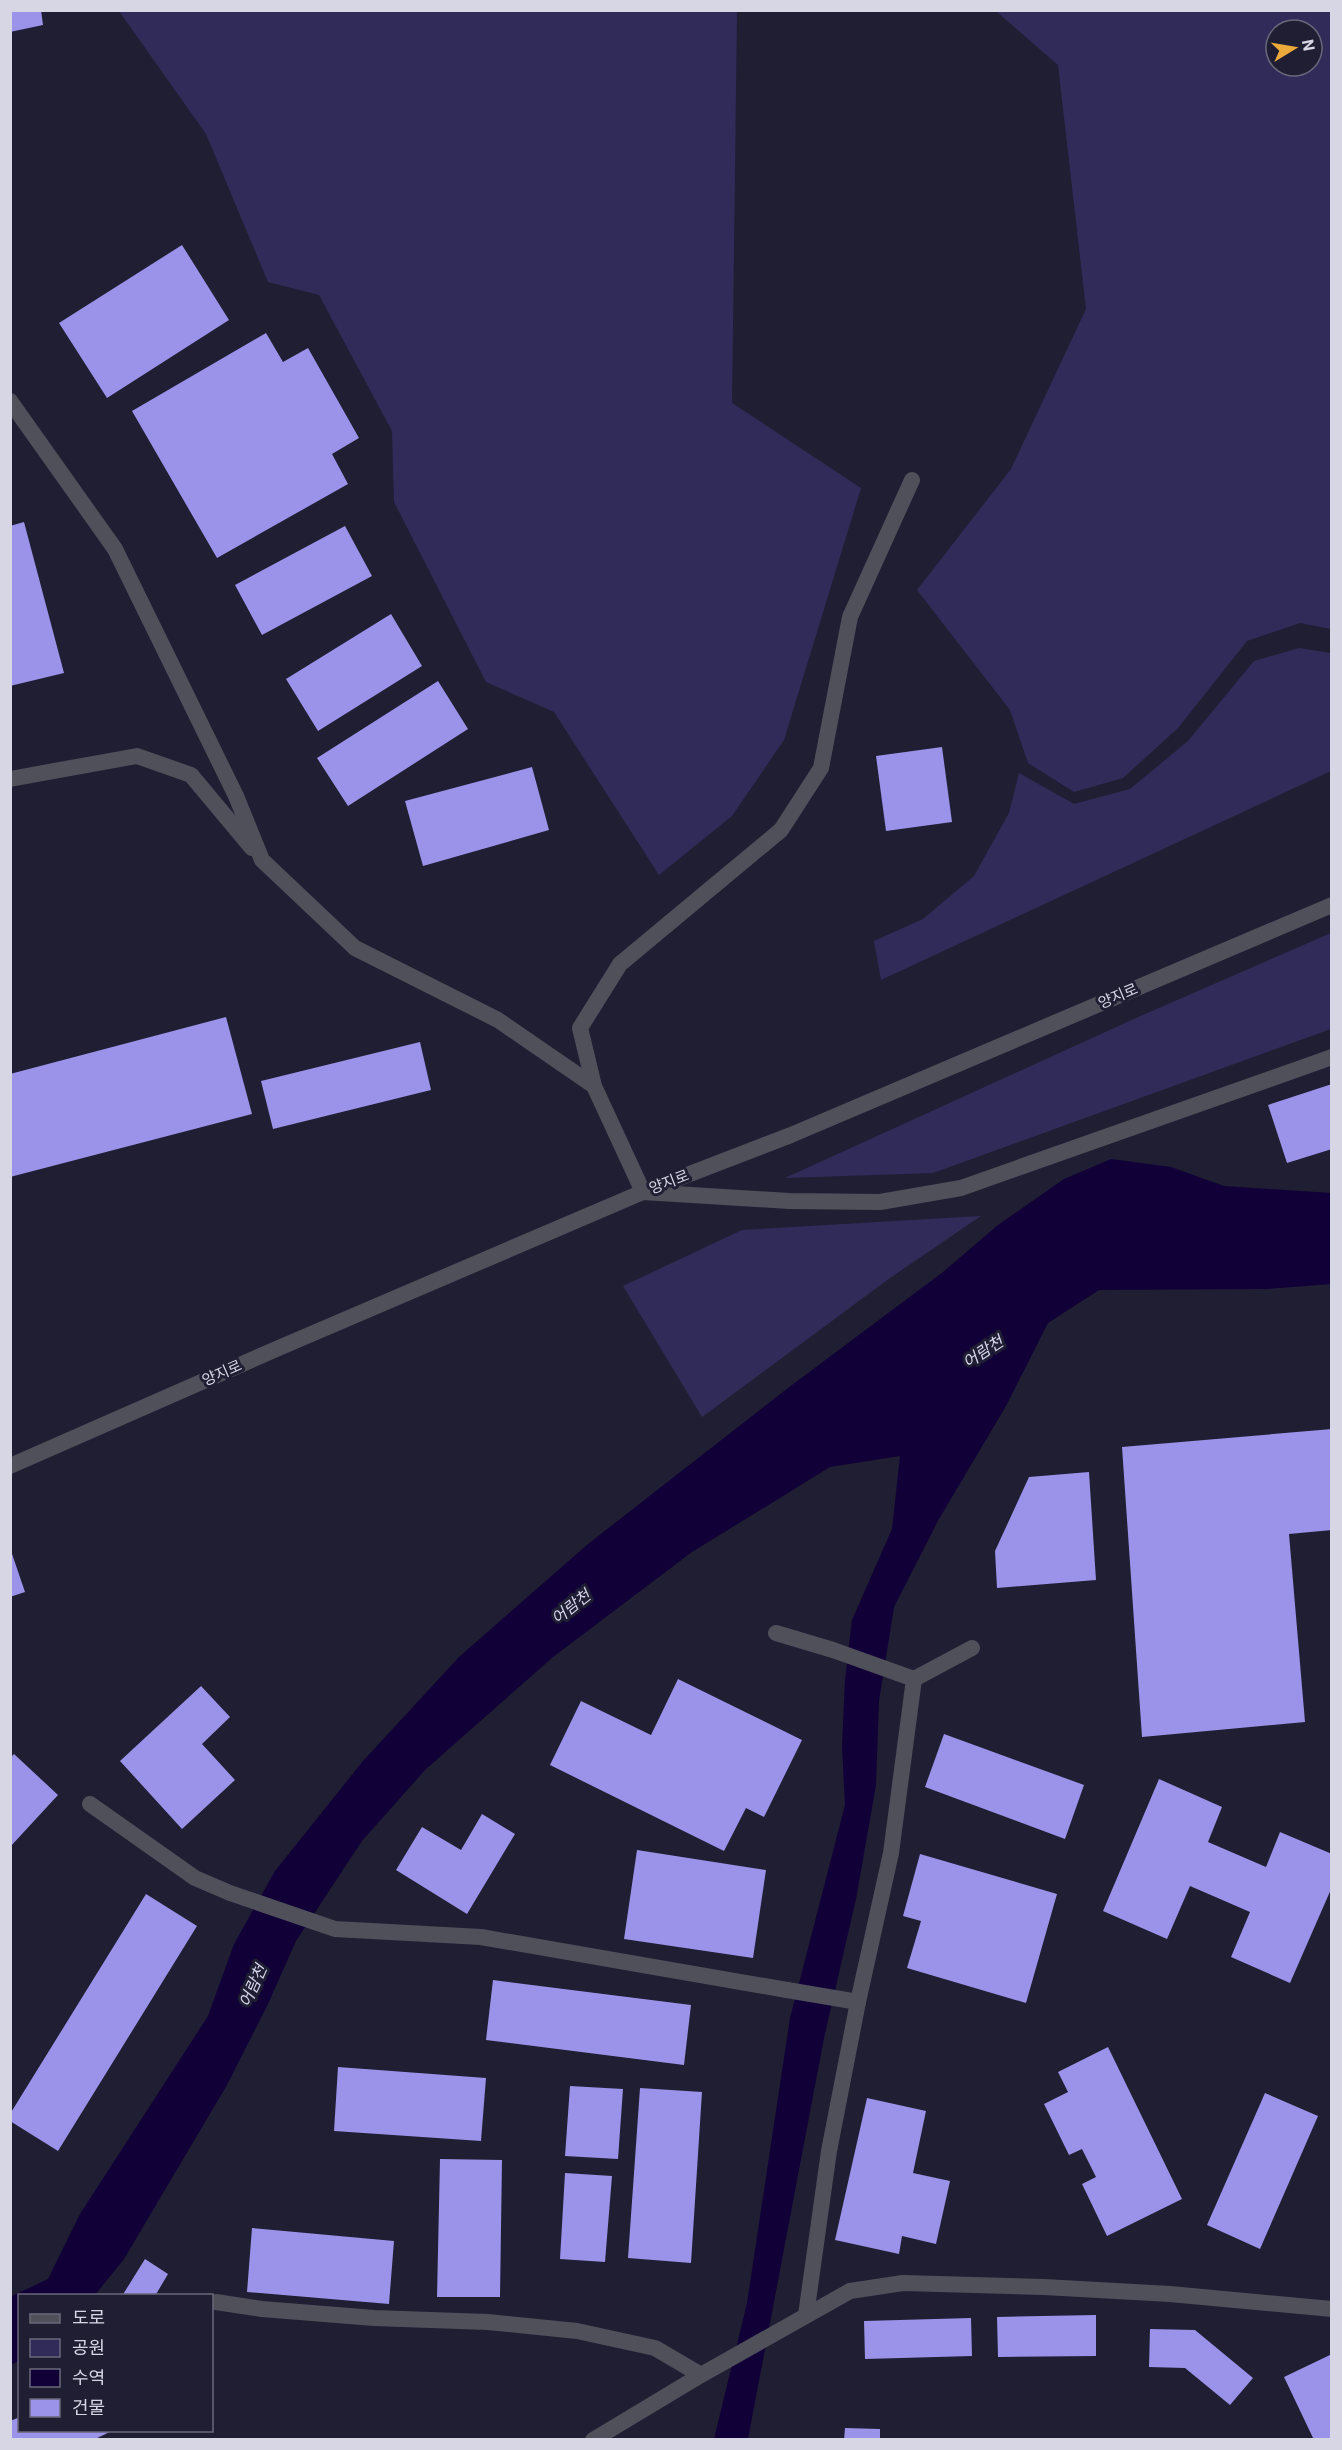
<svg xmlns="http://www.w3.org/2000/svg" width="1342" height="2450" font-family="Roboto,'Noto Sans KR',sans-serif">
<rect width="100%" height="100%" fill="#201e33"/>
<!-- green -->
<path fill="#312b5a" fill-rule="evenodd" d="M 119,11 L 737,11 L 732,403 L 861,488 L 784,740 L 732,816 L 659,875 L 554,712 L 486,682 L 394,502 L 392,431 L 319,295 L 268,282 L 206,134 Z
M 996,11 L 1331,11 L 1331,629 L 1300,623 L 1247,641 L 1178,728 L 1123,778 L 1074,792 L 1028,763 L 1010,710 L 917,590 L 1011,469 L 1086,309 L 1058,65 ZM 1276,30 L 1312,30 L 1312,66 L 1276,66 Z
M 1299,648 L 1331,653 L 1331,771 L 881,980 L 874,941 L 923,919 L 974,876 L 1009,813 L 1019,773 L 1074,804 L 1130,789 L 1188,741 L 1254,661 Z
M 1331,933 L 1331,1029 L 933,1173 L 785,1178 L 1136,1018 Z
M 981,1216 L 890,1278 L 702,1417 L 623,1286 L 742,1230 Z"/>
<!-- water -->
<path fill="#110037" d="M 1111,1159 L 1171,1167 L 1224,1186 L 1331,1193 L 1331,1284 L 1268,1289 L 1099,1290 L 1048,1323 L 1006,1406 L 939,1519 L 894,1607 L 879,1701 L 876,1785 L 856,1899 L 824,2038 L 748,2439 L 714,2439 L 747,2303 L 790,2018 L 845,1805 L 842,1746 L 845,1680 L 852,1620 L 892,1529 L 900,1456 L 830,1467 L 692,1552 L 553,1657 L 425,1770 L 362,1841 L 296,1941 L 268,2004 L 227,2085 L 124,2259 L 95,2295 L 20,2296 L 19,2361 L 11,2365 L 10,2297 L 48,2279 L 80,2214 L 208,2016 L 234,1944 L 275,1871 L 363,1761 L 459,1657 L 588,1544 L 788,1388 L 943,1272 L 998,1225 L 1064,1179 Z"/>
<!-- building -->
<path fill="#9a93e9" d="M 10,10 L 41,10 L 43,25 L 10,32 Z
M 182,245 L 229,320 L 107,398 L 59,323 Z
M 266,333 L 283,362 L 308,348 L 359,438 L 332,454 L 348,484 L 217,558 L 132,411 Z
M 24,522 L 64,673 L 10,686 L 10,526 Z
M 345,526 L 372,576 L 262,635 L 235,585 Z
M 391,614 L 422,666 L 318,731 L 286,679 Z
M 438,681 L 468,729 L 348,806 L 317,758 Z
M 942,747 L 952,822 L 886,831 L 876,756 Z
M 532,767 L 549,830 L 423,866 L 405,801 Z
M 226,1017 L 252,1114 L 10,1177 L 10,1074 Z
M 420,1042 L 431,1090 L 273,1129 L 261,1081 Z
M 1332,1084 L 1332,1149 L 1287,1163 L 1268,1105 Z
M 1332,1429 L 1332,1530 L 1289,1534 L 1305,1722 L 1142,1737 L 1122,1447 Z
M 1089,1472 L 1096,1580 L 997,1588 L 995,1551 L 1029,1477 Z
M 10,1548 L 25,1592 L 10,1597 Z
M 678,1679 L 802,1740 L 764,1817 L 746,1808 L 724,1851 L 550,1765 L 581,1701 L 651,1735 Z
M 201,1686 L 230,1717 L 202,1744 L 235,1780 L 182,1829 L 120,1761 Z
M 944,1734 L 1084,1785 L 1065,1839 L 925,1787 Z
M 14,1754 L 58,1795 L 10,1847 L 10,1758 Z
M 1159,1779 L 1222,1807 L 1208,1842 L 1266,1867 L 1280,1832 L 1332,1854 L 1332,1887 L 1290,1983 L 1231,1957 L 1250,1912 L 1190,1886 L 1167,1939 L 1103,1911 Z
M 482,1814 L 515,1834 L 467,1914 L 396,1870 L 422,1827 L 461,1850 Z
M 637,1850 L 766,1870 L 753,1958 L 624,1939 Z
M 920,1854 L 1057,1894 L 1026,2003 L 907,1968 L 921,1921 L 903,1916 Z
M 146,1894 L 197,1926 L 58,2151 L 10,2121 L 10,2114 Z
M 493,1980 L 691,2005 L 684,2065 L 486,2040 Z
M 1108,2047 L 1182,2199 L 1107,2236 L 1082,2184 L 1096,2177 L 1082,2149 L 1069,2155 L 1044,2104 L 1068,2092 L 1058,2072 Z
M 338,2067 L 486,2078 L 481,2141 L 334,2131 Z
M 570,2086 L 623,2089 L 618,2159 L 565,2156 Z
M 640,2088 L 702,2092 L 691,2263 L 628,2258 Z
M 1265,2093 L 1318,2116 L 1260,2249 L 1207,2225 Z
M 867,2098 L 926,2111 L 913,2173 L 950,2181 L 936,2244 L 902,2236 L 899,2254 L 835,2240 Z
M 440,2159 L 502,2160 L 500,2297 L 437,2297 Z
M 565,2173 L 612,2176 L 605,2262 L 560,2259 Z
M 252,2228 L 394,2241 L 389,2304 L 247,2292 Z
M 145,2259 L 168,2274 L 155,2296 L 122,2296 Z
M 1096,2315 L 1096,2356 L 998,2357 L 997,2317 Z
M 971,2318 L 972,2356 L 865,2359 L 864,2321 Z
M 1150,2329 L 1195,2330 L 1253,2378 L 1230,2405 L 1185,2368 L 1149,2367 Z
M 1332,2354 L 1332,2440 L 1314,2440 L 1284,2377 Z
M 20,2417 L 20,2430 L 114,2430 L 93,2440 L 10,2440 L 10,2421 Z
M 845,2428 L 880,2429 L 880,2440 L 844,2440 Z"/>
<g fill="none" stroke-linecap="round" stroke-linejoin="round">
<!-- service -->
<path stroke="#50505b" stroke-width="16" d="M 787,1990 L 858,2002"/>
<!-- minor -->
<path stroke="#50505b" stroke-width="16" d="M 10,401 L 115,549 L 236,796 L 262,860 L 355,948 L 498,1020 L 594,1086
M 912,480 L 850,617 L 821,768 L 781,830 L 620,964 L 580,1028 L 594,1086 L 643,1192 L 789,1201 L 880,1202 L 961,1188 L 1332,1057
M 10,779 L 137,756 L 191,775 L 252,848
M 776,1633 L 833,1650 L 914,1679
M 90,1804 L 195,1878 L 230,1893 L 335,1929 L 481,1937 L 787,1990
M 216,2302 L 262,2309 L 374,2318 L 488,2322 L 577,2331 L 655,2348 L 701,2375
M 806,2315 L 829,2151 L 858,2002 L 891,1853 L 914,1679 L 972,1648
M 593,2440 L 701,2375 L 850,2291 L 903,2283 L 1044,2287 L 1170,2294 L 1332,2309"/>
<!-- tertiary -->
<path stroke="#50505b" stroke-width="16" d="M 10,1466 L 281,1347 L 643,1192 L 791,1135 L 1332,905"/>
</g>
<g text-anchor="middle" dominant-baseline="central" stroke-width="6" stroke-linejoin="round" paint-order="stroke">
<!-- street labels -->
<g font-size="15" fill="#d6d6e5" stroke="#201e33">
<text transform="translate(1118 996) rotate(-23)">양지로</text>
<text transform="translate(669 1182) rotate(-21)">양지로</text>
<text transform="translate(222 1373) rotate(-24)">양지로</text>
</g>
<!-- water labels -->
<g font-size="16" font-style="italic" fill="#d7d6ed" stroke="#201e33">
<text transform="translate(983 1352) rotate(-33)">어람천</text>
<text transform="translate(571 1607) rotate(-38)">어람천</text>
<text transform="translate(253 1986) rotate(-66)">어람천</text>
</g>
</g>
<!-- border -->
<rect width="1342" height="2450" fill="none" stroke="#d6d6e5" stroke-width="24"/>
<!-- legend -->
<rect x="18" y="2294" width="195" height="138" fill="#201e33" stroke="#69687a" stroke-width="1.5"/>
<rect x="30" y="2314" width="30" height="9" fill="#50505b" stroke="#69687a" stroke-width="1.5"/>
<text x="72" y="2324" font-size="18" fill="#d6d6e5">도로</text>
<rect x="30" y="2339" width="30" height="18" fill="#312b5a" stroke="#69687a" stroke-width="1.5"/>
<text x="72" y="2354" font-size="18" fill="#d6d6e5">공원</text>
<rect x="30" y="2369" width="30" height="18" fill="#110037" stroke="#69687a" stroke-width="1.5"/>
<text x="72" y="2384" font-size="18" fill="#d6d6e5">수역</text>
<rect x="30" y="2399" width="30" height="18" fill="#9a93e9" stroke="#69687a" stroke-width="1.5"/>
<text x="72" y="2414" font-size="18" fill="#d6d6e5">건물</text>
<!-- north arrow -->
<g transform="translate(1294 48) rotate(79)"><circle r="28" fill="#201e33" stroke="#69687a" stroke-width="1.5"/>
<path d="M0-4.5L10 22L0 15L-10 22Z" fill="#ebaa39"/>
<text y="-9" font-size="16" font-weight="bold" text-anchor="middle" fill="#d6d6e5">N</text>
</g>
</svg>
